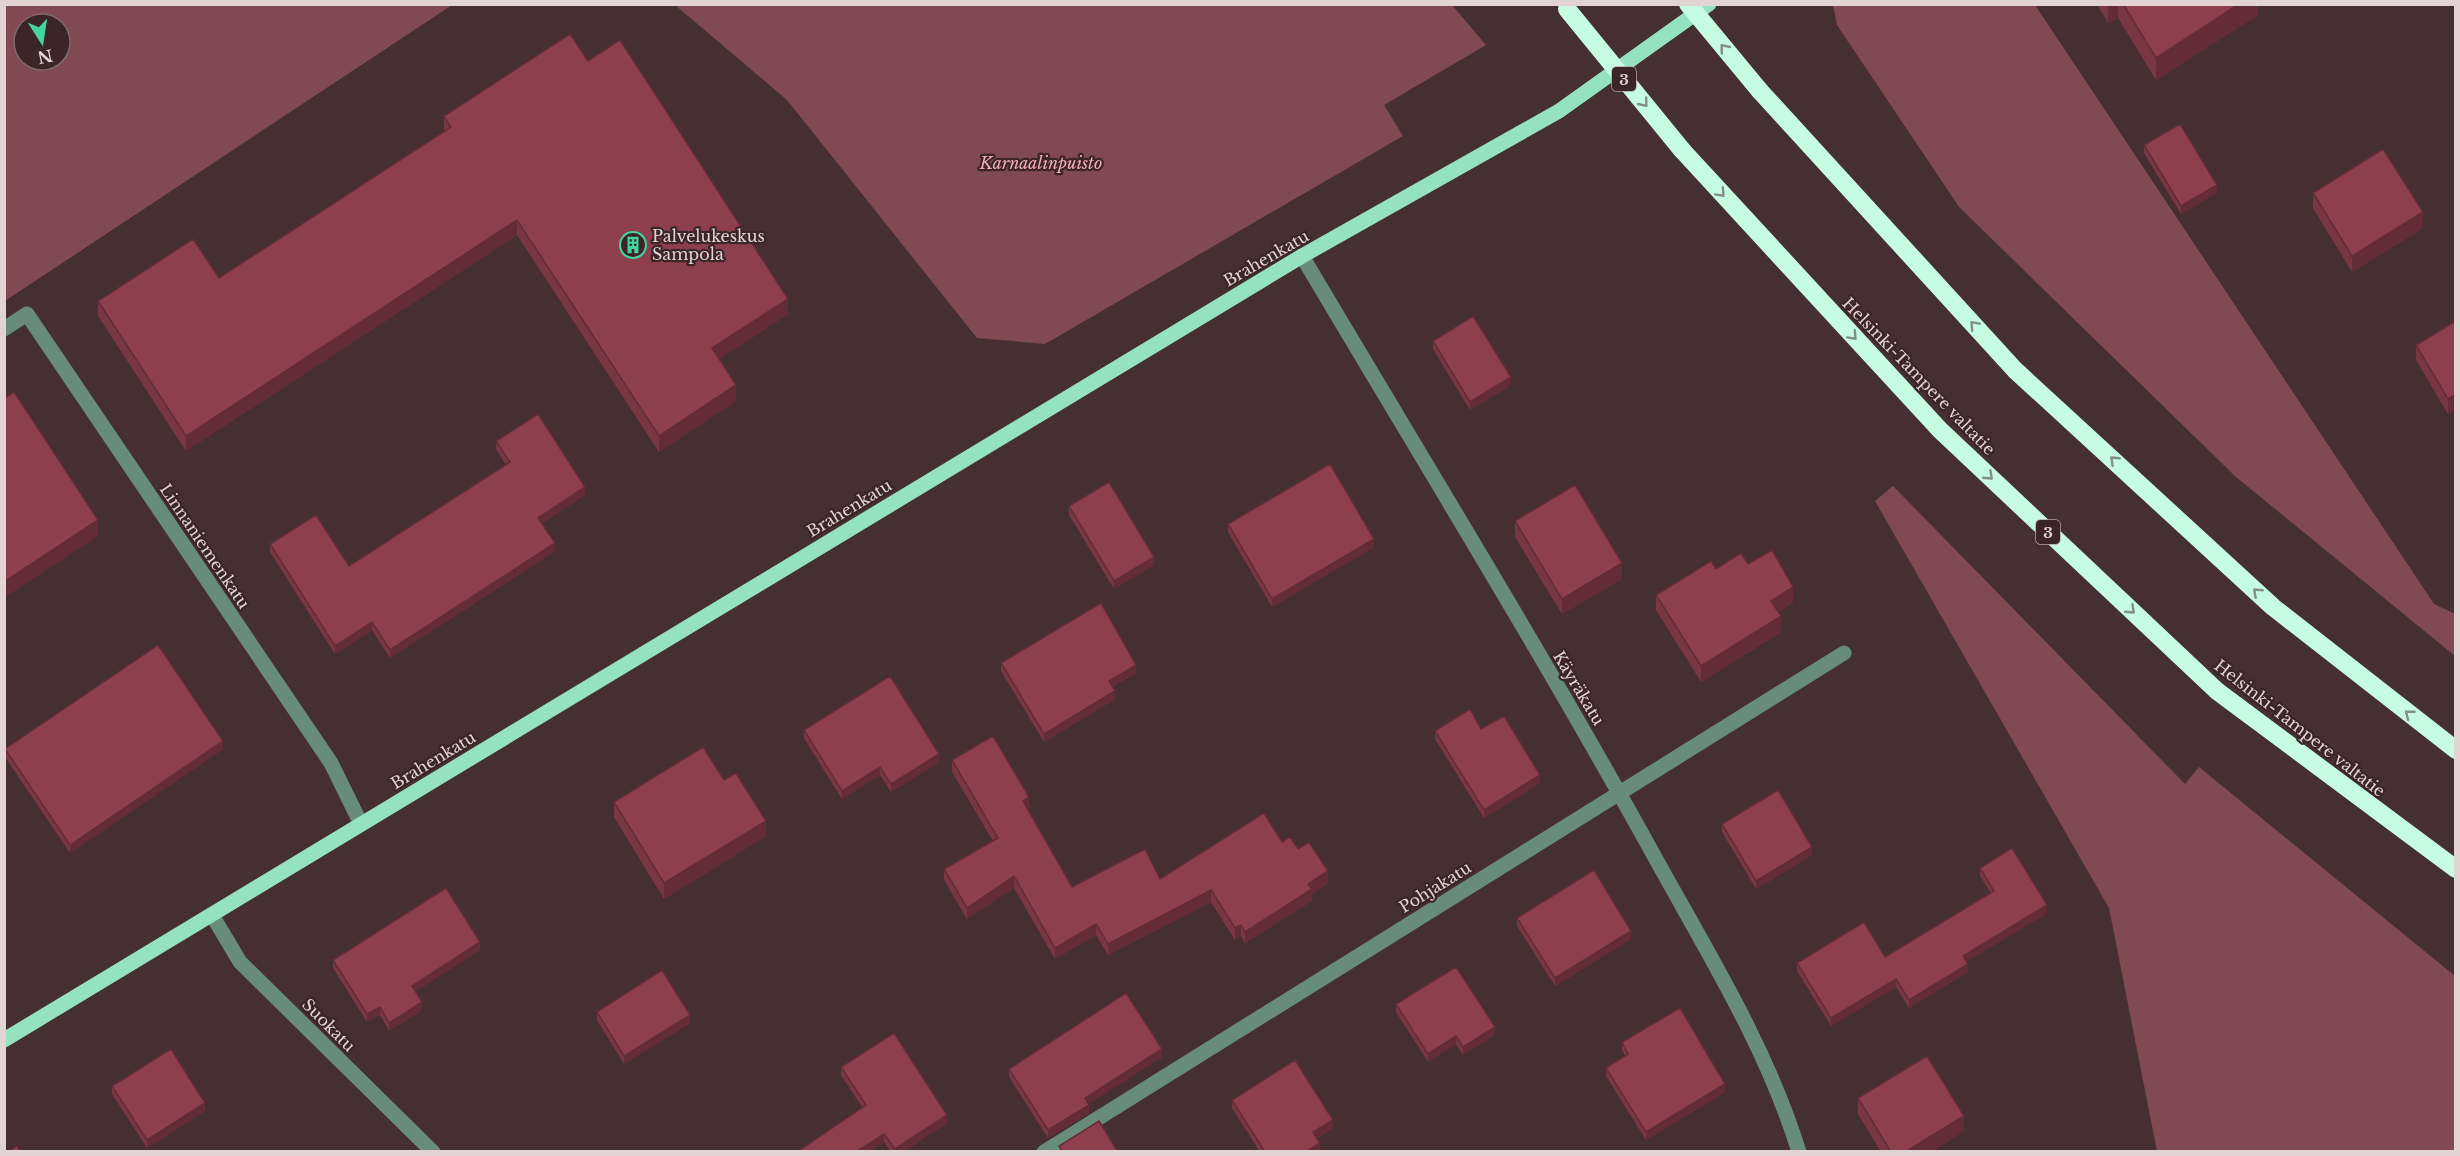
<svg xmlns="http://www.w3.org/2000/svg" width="2460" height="1156" font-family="'Libre Baskerville',serif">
<rect width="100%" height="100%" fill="#462f33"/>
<!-- green -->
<path fill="#804954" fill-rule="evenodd" d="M 5,4 L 452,4 L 452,5 L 5,301 ZM 24,24 L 60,24 L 60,60 L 24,60 Z
M 675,5 L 1452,5 L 1486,45 L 1384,105 L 1403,136 L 1045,344 L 977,338 L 787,100 Z
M 1833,5 L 2035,5 L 2434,604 L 2455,614 L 2455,656 L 2236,477 L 1959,207 L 1837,25 Z
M 1893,486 L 2185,784 L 2199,767 L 2455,976 L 2455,1151 L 2157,1151 L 2109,908 L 1875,501 Z"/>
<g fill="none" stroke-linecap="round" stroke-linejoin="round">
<!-- minor -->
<path stroke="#688c7b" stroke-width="15" d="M 1302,256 C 1421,457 1544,656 1657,861 C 1709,955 1767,1048 1799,1152
M 4,329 L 27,314 L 331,763 L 361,824
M 212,915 L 240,962 L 433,1152
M 1044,1152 L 1844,653"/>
<!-- major -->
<path stroke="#95e2c0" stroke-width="15" d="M 4,1040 L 1302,256 L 1559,111 L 1709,4"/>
<!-- highway -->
<path stroke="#c6fce2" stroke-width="18" d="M 1760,91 L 2015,370 L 2273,607 L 2456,750
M 1682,150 L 1940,430 L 2217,691 L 2456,869"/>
<!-- highway-bridge -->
<path stroke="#c6fce2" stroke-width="18" d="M 1688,4 L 1760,91
M 1567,9 L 1682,150"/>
</g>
<!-- wall -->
<path fill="#793645" d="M 2097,4 L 2258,4 L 2258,15 L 2156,80 L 2118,18 L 2108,23 Z
M 588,61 L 788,314 L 719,359 L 736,401 L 659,452 L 517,235 L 186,451 L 98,316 L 98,301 L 219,278 L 444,132 L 444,116 Z
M 2144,145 L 2217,193 L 2181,214 L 2144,153 Z
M 2313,193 L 2423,228 L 2352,272 L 2313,208 Z
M 2456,321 L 2448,414 L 2416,360 L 2416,345 Z
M 1433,341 L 1511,385 L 1470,410 L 1433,349 Z
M 496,441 L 585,495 L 542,523 L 555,551 L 390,658 L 372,630 L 335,654 L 270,552 L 270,544 L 349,566 L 506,465 L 496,449 Z
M 1069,506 L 1154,565 L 1114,589 L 1069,515 Z
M 1515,521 L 1622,579 L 1562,614 L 1515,537 Z
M 1228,524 L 1374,547 L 1272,607 L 1228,532 Z
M 1748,564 L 1793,602 L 1778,612 L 1781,632 L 1701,682 L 1656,610 L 1656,595 L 1716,569 Z
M 1001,663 L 1136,673 L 1112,687 L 1115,699 L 1044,742 L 1001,671 Z
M 1481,729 L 1540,783 L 1484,818 L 1435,739 L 1435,731 Z
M 804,730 L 939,762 L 891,792 L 880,775 L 842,799 L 804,738 Z
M 5,749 L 223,749 L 70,853 L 5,757 Z
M 952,760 L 1029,809 L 1028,810 L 1072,887 L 1160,879 L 1282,842 L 1298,849 L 1328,883 L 1312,894 L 1312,901 L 1245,943 L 1241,936 L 1235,940 L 1211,902 L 1108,955 L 1096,935 L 1055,959 L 1014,888 L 967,919 L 944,880 L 944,869 L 993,841 L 952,772 Z
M 724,780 L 766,836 L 664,899 L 614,817 L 614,802 Z
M 1722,824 L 1812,855 L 1756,889 L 1722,832 Z
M 1980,868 L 2047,913 L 1966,961 L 1968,972 L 1909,1008 L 1896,987 L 1831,1026 L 1797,971 L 1797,963 L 1885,957 L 1991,893 L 1980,876 Z
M 1517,918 L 1631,939 L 1555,986 L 1517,926 Z
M 480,950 L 415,991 L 422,1010 L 389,1031 L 380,1015 L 367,1022 L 333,968 L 333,960 Z
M 1396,1004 L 1495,1035 L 1463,1055 L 1456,1044 L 1428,1062 L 1396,1012 Z
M 597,1012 L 690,1023 L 624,1064 L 597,1020 Z
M 1622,1042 L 1725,1092 L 1646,1140 L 1606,1076 L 1606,1068 L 1625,1056 L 1622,1050 Z
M 1162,1057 L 1088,1104 L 1089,1113 L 1048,1138 L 1009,1077 L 1009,1069 Z
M 841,1067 L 947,1123 L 903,1152 L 891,1152 L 884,1142 L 869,1152 L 800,1152 L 800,1150 L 862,1107 L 841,1075 Z
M 112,1086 L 205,1111 L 147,1148 L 112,1094 Z
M 1858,1098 L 1964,1131 L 1931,1152 L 1881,1152 L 1858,1114 Z
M 1232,1100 L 1333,1128 L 1317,1138 L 1320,1151 L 1319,1152 L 1260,1152 L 1232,1108 Z"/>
<!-- shaded-wall -->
<path fill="#632c38" d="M 2108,4 L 2118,4 L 2118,18 L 2108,23 Z
M 2239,4 L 2258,4 L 2258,15 L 2156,80 L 2156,58 Z
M 2217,185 L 2217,193 L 2181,214 L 2181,206 Z
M 2423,212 L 2423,228 L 2352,272 L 2352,256 Z
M 517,220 L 517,235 L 186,451 L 186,436 Z
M 788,299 L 788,314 L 712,364 L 712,348 Z
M 1511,377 L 1511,385 L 1470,410 L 1470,402 Z
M 736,385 L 736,401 L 659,452 L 659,436 Z
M 2456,394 L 2456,410 L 2448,414 L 2448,399 Z
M 585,487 L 585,495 L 538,526 L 538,518 Z
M 98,520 L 98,536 L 4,598 L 4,582 Z
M 1374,539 L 1374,547 L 1272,607 L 1272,599 Z
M 555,543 L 555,551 L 390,658 L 390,650 Z
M 1154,557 L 1154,565 L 1114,589 L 1114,581 Z
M 1622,563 L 1622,579 L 1562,614 L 1562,599 Z
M 1793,587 L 1793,602 L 1771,616 L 1771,601 Z
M 1781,616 L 1781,632 L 1701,682 L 1701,666 Z
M 372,622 L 372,630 L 335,654 L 335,646 Z
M 1136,665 L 1136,673 L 1109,689 L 1109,681 Z
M 1115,691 L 1115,699 L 1044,742 L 1044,734 Z
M 223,741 L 223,749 L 70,853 L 70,845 Z
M 939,754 L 939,762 L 891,792 L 891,784 Z
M 880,767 L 880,775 L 842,799 L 842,791 Z
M 1540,775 L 1540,783 L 1484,818 L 1484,810 Z
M 1029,797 L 1029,809 L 1023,812 L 1023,801 Z
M 766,821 L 766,836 L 664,899 L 664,883 Z
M 1812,847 L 1812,855 L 1756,889 L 1756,881 Z
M 1328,871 L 1328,883 L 1312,894 L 1312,901 L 1245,943 L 1245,932 L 1308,884 Z
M 1014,876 L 1014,888 L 967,919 L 967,908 Z
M 1211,890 L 1211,902 L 1108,955 L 1108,944 Z
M 2047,905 L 2047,913 L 1963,964 L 1963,956 Z
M 1096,924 L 1096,935 L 1055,959 L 1055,948 Z
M 1241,925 L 1241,936 L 1235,940 L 1235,928 Z
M 1631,931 L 1631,939 L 1555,986 L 1555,978 Z
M 480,942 L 480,950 L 412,994 L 412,986 Z
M 1968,964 L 1968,972 L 1909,1008 L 1909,1000 Z
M 1896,979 L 1896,987 L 1831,1026 L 1831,1018 Z
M 422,1002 L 422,1010 L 389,1031 L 389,1023 Z
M 380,1007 L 380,1015 L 367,1022 L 367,1014 Z
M 690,1015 L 690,1023 L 624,1064 L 624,1056 Z
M 1495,1027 L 1495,1035 L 1463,1055 L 1463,1047 Z
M 1456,1036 L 1456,1044 L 1428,1062 L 1428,1054 Z
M 1162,1049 L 1162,1057 L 1085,1106 L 1085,1098 Z
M 1725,1084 L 1725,1092 L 1646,1140 L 1646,1132 Z
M 205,1103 L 205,1111 L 147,1148 L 147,1140 Z
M 1089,1105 L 1089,1113 L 1048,1138 L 1048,1130 Z
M 947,1115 L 947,1123 L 903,1152 L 895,1152 L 895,1149 Z
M 1964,1116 L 1964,1131 L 1931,1152 L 1905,1152 Z
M 1333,1120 L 1333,1128 L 1313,1140 L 1313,1132 Z
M 884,1134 L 884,1142 L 869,1152 L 856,1152 Z
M 1320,1143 L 1320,1151 L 1319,1152 L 1306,1152 Z"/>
<!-- building -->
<path fill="#8d3f50" stroke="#632c38" stroke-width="1.5" d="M 2123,4 L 2239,4 L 2156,58 Z
M 570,34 L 588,61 L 620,40 L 788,299 L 712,348 L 736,385 L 659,436 L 517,220 L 186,436 L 98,301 L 193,239 L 219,278 L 451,127 L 444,116 Z
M 2180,124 L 2217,185 L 2181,206 L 2144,145 Z
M 2383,149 L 2423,212 L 2352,256 L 2313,193 Z
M 1473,316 L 1511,377 L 1470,402 L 1433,341 Z
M 2456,321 L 2456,394 L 2448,399 L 2416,345 Z
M 14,392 L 98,520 L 4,582 L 4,398 Z
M 538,414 L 585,487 L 538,518 L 555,543 L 390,650 L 372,622 L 335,646 L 270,544 L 316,515 L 349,566 L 510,462 L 496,441 Z
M 1330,464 L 1374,539 L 1272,599 L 1228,524 Z
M 1109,482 L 1154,557 L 1114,581 L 1069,506 Z
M 1575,485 L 1622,563 L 1562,599 L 1515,521 Z
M 1772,550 L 1793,587 L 1771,601 L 1781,616 L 1701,666 L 1656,595 L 1711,561 L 1716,569 L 1741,553 L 1748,564 Z
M 1101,603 L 1136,665 L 1109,681 L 1115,691 L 1044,734 L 1001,663 Z
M 158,645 L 223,741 L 70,845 L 5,749 Z
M 890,676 L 939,754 L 891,784 L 880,767 L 842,791 L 804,730 Z
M 1470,709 L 1481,729 L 1504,716 L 1540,775 L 1484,810 L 1435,731 Z
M 993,736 L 1029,797 L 1023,801 L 1072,887 L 1145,849 L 1160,879 L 1264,813 L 1282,842 L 1290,837 L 1298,849 L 1309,842 L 1328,871 L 1308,884 L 1312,889 L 1245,932 L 1241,925 L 1235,928 L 1211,890 L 1108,944 L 1096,924 L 1055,948 L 1014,876 L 967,908 L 944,869 L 998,838 L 952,760 Z
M 703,747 L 724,780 L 736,773 L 766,821 L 664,883 L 614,802 Z
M 1778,790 L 1812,847 L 1756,881 L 1722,824 Z
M 2012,848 L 2047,905 L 1963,956 L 1968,964 L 1909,1000 L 1896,979 L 1831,1018 L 1797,963 L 1864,922 L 1885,957 L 1994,891 L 1980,868 Z
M 1594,870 L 1631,931 L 1555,978 L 1517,918 Z
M 446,888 L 480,942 L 412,986 L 422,1002 L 389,1023 L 380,1007 L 367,1014 L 333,960 Z
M 1456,967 L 1495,1027 L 1463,1047 L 1456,1036 L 1428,1054 L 1396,1004 Z
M 662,970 L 690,1015 L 624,1056 L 597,1012 Z
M 1126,993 L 1162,1049 L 1085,1098 L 1089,1105 L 1048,1130 L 1009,1069 Z
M 1680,1008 L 1725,1084 L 1646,1132 L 1606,1068 L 1628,1054 L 1622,1042 Z
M 894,1033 L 947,1115 L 895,1149 L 884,1134 L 856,1152 L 801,1152 L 800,1150 L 866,1105 L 841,1067 Z
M 171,1049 L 205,1103 L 147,1140 L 112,1086 Z
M 1927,1056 L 1964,1116 L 1905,1152 L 1891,1152 L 1858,1098 Z
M 1295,1060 L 1333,1120 L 1313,1132 L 1320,1143 L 1306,1152 L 1265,1152 L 1232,1100 Z
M 1099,1121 L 1118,1152 L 1062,1152 L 1059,1146 Z
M 17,1146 L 20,1152 L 8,1152 Z"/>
<!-- one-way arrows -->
<defs><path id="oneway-chevron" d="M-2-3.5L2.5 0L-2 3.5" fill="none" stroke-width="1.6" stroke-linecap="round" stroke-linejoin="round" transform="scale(1.5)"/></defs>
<g stroke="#809086">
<use href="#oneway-chevron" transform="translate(1724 48) rotate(-129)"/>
<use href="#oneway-chevron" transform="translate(1644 103) rotate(51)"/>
<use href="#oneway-chevron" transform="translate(1721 193) rotate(47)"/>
<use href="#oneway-chevron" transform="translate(1974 325) rotate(-133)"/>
<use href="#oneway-chevron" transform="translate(1853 336) rotate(47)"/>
<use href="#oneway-chevron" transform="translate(2114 460) rotate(-137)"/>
<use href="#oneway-chevron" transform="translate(1989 476) rotate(43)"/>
<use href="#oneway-chevron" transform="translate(2257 592) rotate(-137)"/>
<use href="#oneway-chevron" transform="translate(2131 610) rotate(43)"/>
<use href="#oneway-chevron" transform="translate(2409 714) rotate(-142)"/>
</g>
<!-- icons -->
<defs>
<symbol id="building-ring" viewBox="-11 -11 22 22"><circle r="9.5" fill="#3b2529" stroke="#44d49f" stroke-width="1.5"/><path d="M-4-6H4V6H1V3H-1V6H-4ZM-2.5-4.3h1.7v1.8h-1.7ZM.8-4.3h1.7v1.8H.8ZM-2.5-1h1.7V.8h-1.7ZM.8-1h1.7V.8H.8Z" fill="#44d49f"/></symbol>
</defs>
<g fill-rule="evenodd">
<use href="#building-ring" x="618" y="230" width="30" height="30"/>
</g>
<g text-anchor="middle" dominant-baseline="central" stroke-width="4.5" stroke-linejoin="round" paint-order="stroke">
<!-- shield labels -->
<g fill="#3b2529" stroke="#b09fa1" stroke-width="1.5">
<rect x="1612" y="67" width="24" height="24" rx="4.5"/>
<rect x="2036" y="520" width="24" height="24" rx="4.5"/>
</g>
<g font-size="15" font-weight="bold" fill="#e2d3d5">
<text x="1624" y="79">3</text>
<text x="2048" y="532">3</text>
</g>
<!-- park labels -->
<g font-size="16" font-style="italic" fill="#f3adb9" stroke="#3b2529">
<text x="1041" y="163">Karnaalinpuisto</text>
</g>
<!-- poi labels -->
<g font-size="16" fill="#e2d3d5" stroke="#3b2529" text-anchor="start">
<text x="652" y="236">Palvelukeskus<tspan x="652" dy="18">Sampola</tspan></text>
</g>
<!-- street labels -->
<g font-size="16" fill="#e2d3d5" stroke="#3b2529">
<text transform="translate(1266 258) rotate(-30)">Brahenkatu</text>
<text transform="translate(1919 376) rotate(46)">Helsinki-Tampere valtatie</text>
<text transform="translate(849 508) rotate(-31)">Brahenkatu</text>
<text transform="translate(205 546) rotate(56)">Linnaniemenkatu</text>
<text transform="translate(1579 688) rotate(59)">Käyräkatu</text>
<text transform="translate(2300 728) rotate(38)">Helsinki-Tampere valtatie</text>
<text transform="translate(433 760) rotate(-31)">Brahenkatu</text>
<text transform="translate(1435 887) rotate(-32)">Pohjakatu</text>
<text transform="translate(329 1025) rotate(45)">Suokatu</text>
</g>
</g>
<!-- border -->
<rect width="2460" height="1156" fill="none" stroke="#e2d3d5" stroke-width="12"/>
<!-- north arrow -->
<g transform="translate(42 42) rotate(168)"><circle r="28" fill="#3b2529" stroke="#7e6b6e" stroke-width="1.5"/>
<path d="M0-4.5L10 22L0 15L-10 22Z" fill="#44d49f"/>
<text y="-9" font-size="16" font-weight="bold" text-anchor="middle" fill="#e2d3d5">N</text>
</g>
</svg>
